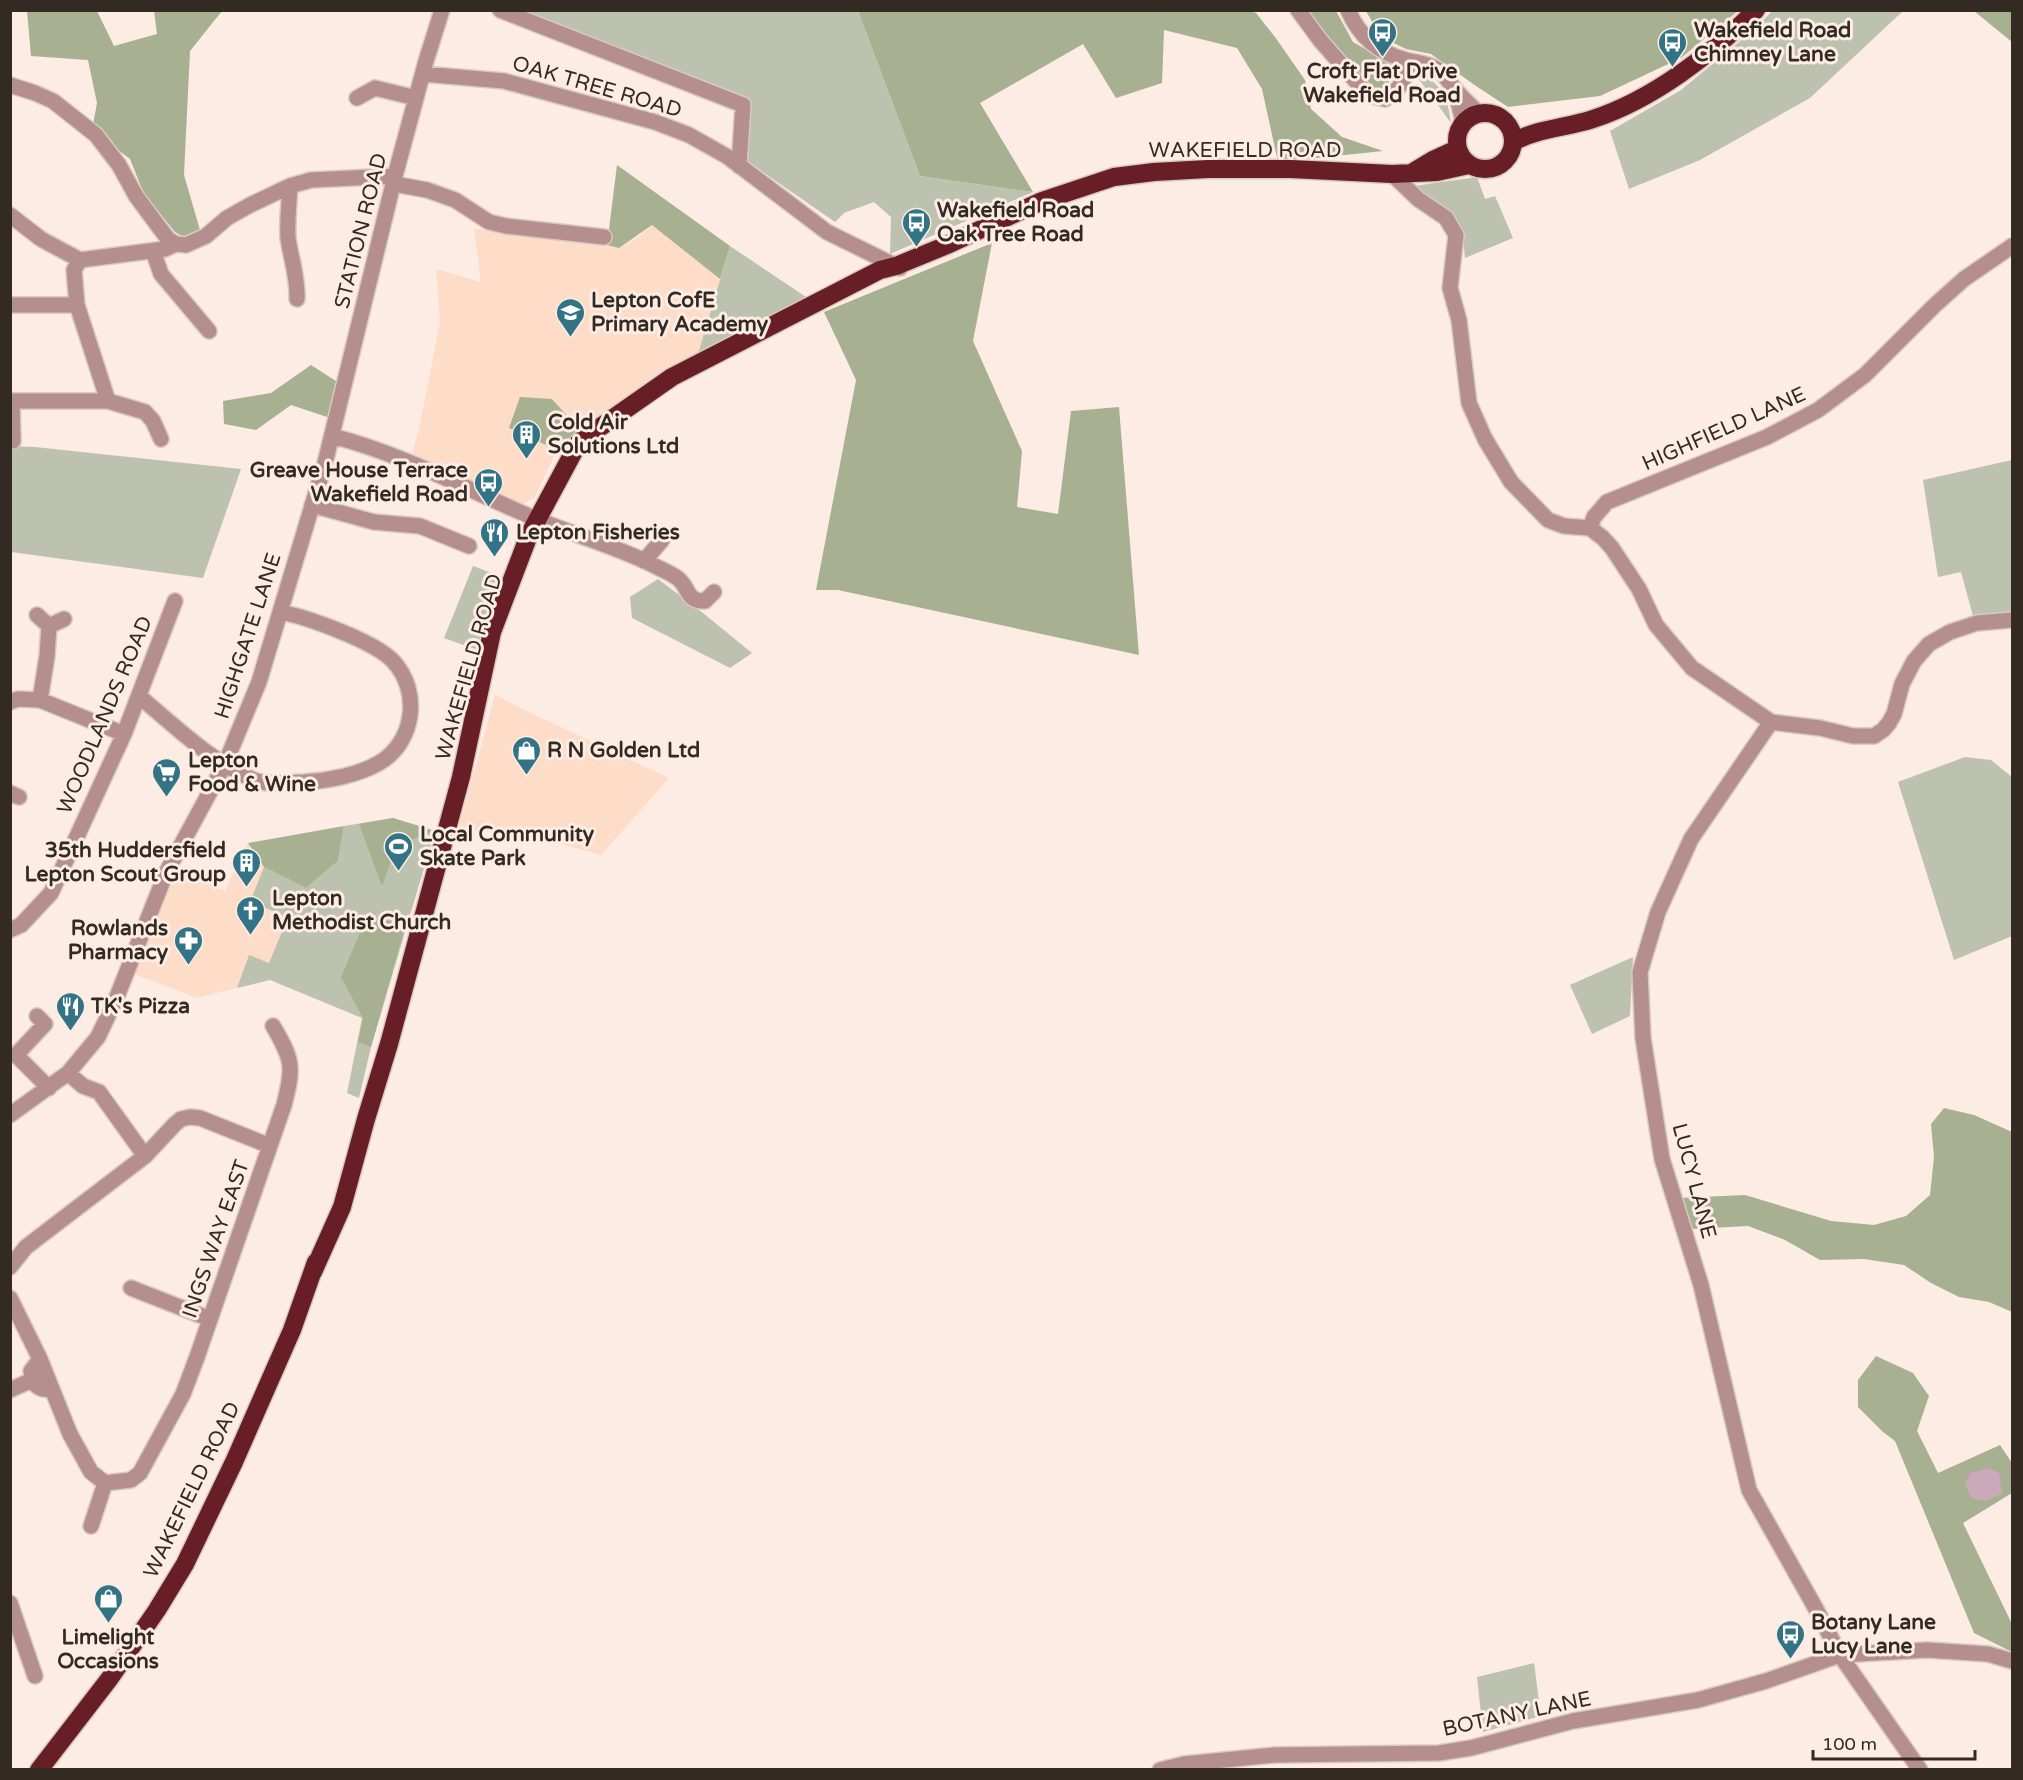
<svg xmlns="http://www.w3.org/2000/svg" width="2023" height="1780" font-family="'Varela Round',sans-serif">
<rect width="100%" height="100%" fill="#fcece3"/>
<!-- built -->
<path fill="#fddcc8" d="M 652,225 L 720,279 L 698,354 L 579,429 L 552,399 L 509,428 L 557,450 L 534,498 L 524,504 L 458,476 L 412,453 L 419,430 L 440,322 L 436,269 L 481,282 L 474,229 L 607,245 L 619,248 L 638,237 Z
M 495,695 L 537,716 L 669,778 L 601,855 L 518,832 L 458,831 Z
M 248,843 L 264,867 L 251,902 L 288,916 L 269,963 L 249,956 L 237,988 L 197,998 L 134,974 L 178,869 L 225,891 Z"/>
<!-- green -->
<path fill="#bcc2ae" d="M 514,11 L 858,11 L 920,176 L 1033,192 L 890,254 L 891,217 L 874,202 L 844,213 L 835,222 L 747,161 L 750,100 Z
M 1772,11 L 1903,11 L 1810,98 L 1700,160 L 1629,189 L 1610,131 L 1681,90 L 1756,28 Z
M 1420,74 C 1442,82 1449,103 1451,123 L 1418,78 Z
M 1477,177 L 1485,199 L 1495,196 L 1513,238 L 1465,258 L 1463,237 L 1454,215 L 1414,186 Z
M 730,246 L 809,299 L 698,354 Z
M 11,446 L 35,447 L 241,469 L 203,578 L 11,552 Z
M 2012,460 L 2012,612 L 1973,616 L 1961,572 L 1938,577 L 1923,480 Z
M 473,566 L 502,577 L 480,651 L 444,638 Z
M 658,579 L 703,613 L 752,653 L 730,668 L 632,618 L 630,597 Z
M 1965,757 L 1991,760 L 2012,777 L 2012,936 L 1954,960 L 1898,782 Z
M 393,818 L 435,831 L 371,1047 L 359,1098 L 347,1093 L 362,1018 L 270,980 L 237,988 L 249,955 L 269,963 L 288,917 L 250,902 L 264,867 L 306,888 L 338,861 L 344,826 Z
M 1633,957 L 1630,1016 L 1592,1034 L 1570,985 Z
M 1534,1663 L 1541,1716 L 1483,1732 L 1477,1677 Z"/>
<!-- forest -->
<path fill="#a7b091" d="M 27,11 L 97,11 L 114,46 L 157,34 L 154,11 L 222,11 L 190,51 L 184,175 L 200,230 L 184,237 L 175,232 L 144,194 L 130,159 L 92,130 L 97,103 L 88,60 L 31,56 Z
M 858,11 L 1250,11 L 1256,13 L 1275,37 L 1305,80 L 1311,109 L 1342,137 L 1383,151 L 1278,162 L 1262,89 L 1237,48 L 1164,30 L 1162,83 L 1116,98 L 1083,44 L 980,103 L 1033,192 L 920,176 Z
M 1307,11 L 1336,11 L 1353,42 L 1393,65 L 1390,81 L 1379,92 L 1372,88 L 1329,41 Z
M 1366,11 L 1738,11 L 1681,58 L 1600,96 L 1508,107 L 1476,86 L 1431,54 L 1406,49 L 1381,37 Z
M 1974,11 L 2012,11 L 2012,42 Z
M 617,165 L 730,246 L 720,279 L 652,225 L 619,248 L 607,245 Z
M 992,243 L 973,341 L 1022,451 L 1017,507 L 1058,514 L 1071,411 L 1119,407 L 1139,655 L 838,590 L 816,590 L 856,380 L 824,312 Z
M 311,365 L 339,383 L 330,418 L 291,405 L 256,430 L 224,424 L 223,401 L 271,393 Z
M 520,397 L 552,399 L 579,429 L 557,450 L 509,428 Z
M 393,818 L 435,831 L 397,845 L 382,886 L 359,824 Z
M 344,826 L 338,861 L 306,888 L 264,867 L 248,843 Z
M 368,914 L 405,927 L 371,1047 L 358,1042 L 363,1018 L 341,977 Z
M 1944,1108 L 1974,1115 L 2012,1132 L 2012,1312 L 1989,1302 L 1959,1297 L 1931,1283 L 1904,1265 L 1864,1259 L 1820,1260 L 1785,1240 L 1748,1226 L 1691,1229 L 1679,1198 L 1745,1195 L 1831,1221 L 1874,1225 L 1906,1216 L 1930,1195 L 1934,1157 L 1931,1124 Z
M 1876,1356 L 1913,1373 L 1929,1396 L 1917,1431 L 1938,1473 L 2000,1445 L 2012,1463 L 2012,1493 L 1963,1523 L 2012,1624 L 2012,1652 L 1974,1633 L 1895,1441 L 1883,1432 L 1858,1407 L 1858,1380 Z"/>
<!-- water -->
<path fill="#caaaba" d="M 1988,1468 L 1999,1473 L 2002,1493 C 1990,1500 1984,1503 1971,1498 L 1965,1483 L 1971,1473 Z"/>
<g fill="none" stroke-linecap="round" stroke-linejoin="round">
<defs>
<path id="minor" d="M 500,10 L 743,105 L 739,166
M 1298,10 L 1320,40 L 1368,95 L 1385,99 C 1400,90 1406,79 1409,61
M 1348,10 C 1359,36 1379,53 1406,60 C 1417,63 1426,62 1437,69 C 1445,75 1449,82 1455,89 C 1462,98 1471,105 1478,113
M 423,74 L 504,81 L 655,122 L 689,135 L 728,157 L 827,232 L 900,268
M 10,85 L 35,93 L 53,101 L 96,135 L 119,165 L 136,196 L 153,219 L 168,239 L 176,244 L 186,245 L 206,236 L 227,218 L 250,205 L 290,186 L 311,180 L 395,176
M 1455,89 L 1463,122
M 357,98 L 375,88 L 416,98
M 1392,174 L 1418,199 L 1446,218 L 1456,235 L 1450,288 L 1459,320 L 1469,403 L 1485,439 L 1511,482 L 1548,520 L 1564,526 L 1590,528 L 1603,538 L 1612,548 L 1639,589 L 1656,625 L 1692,668 L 1771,722 L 1820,728 L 1853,736 L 1874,736 L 1883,730 L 1889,723 L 1894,714 L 1902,684 L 1914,661 L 1929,644 L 1950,632 L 1977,623 L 2012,620
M 394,184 L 427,190 L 455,200 L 489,222 L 506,226 L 604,237
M 290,186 C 289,204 287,221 288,238 C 291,259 298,278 297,299
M 10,215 L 41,239 L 80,260 L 165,249 L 176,244
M 153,251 L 161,274 L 209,331
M 80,260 L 74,270 L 77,305 L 108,401 L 145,412 L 153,421 L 161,439
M 10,305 L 77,305
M 10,401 L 108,401
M 12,401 L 13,441
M 332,436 C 403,454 468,490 536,519 C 572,534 611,545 647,562 C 656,567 667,571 676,577 C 690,586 685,602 705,601 L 714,592
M 312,505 L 374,522 L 420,526 L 469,546
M 1590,528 L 1594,517 L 1607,502 L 1767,437 L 1818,410 L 1865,375 L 1935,305 L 1964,279 L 2012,246
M 644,561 L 662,540
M 37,615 L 49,626 L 64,619
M 140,697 C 176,727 210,761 254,780 C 268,786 288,782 304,782 C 328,781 358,775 379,763 C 415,742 421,691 393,661 C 374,641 307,617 280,612
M 40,700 L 47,656 L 49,626
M 10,702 L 18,699 L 40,700 L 124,734
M 1771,722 L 1691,839 L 1658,912 L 1640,972 L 1643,1038 L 1662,1159 L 1701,1285 L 1749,1490 L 1816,1609 L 1840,1655 L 1920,1770
M 10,793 L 19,797
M 10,930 L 21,925 L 51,893 L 124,734 L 175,601
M 37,1016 L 45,1024 L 16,1055 L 49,1088
M 68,1073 L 83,1086 L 99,1092 L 145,1156
M 10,1115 L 68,1073 L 98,1037 L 116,999 L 166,873 L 225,764 L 259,682 L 325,463 L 395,176 L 426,61 L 442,10
M 10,1267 L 26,1247 L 145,1156 L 175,1124 L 181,1119 L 190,1117 L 200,1118 L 270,1146
M 131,1288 L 210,1319
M 10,1298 L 40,1359 L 70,1434 L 91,1472 L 105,1483 L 131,1480 L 140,1473 L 183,1394 L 197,1357 L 284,1105 C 294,1067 293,1060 273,1026
M 40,1359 L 31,1371 C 32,1385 39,1391 52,1389
M 10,1390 L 32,1380
M 91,1526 L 105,1483
M 10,1603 L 35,1676
M 1160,1770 L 1184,1764 L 1275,1755 L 1439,1753 L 1471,1748 L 1573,1721 L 1698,1700 L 1766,1681 L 1840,1655 L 1927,1650 L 1988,1654 L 2012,1661"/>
<path id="highway" d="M1457 141a28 28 0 1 1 56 0a28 28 0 1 1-56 0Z
M 1513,142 C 1539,128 1566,128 1593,119 C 1652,100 1712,54 1756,10
M 1413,172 L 1433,160 L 1457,149
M 313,1272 L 342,1207 L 366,1119 L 389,1044 L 461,777 L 492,632 L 529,535 L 579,442 L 672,377 L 880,270 L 896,266 L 947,245 L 1042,201 L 1114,177 L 1154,172 L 1208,169 L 1291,169 L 1392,174 L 1437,172 L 1469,165
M 39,1770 L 110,1678 L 157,1610 L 185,1564 L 234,1462 L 292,1330 L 316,1262"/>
</defs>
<!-- minor casing -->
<use href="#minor" stroke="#d8c9c1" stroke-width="18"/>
<!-- highway casing -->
<use href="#highway" stroke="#d8c9c1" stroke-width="21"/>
<!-- minor -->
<use href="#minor" stroke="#b58e8e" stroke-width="15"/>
<!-- highway -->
<use href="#highway" stroke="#671e24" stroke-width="18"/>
</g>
<!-- icons -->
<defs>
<symbol id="bus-pin" viewBox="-11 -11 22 30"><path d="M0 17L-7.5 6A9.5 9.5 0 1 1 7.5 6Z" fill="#327386" stroke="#fcece3"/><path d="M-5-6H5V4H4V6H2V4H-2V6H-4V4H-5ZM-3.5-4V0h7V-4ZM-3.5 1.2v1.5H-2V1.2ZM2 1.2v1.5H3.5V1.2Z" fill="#fff"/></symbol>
<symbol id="school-pin" viewBox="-11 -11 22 30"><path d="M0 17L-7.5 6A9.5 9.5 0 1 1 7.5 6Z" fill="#327386" stroke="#fcece3"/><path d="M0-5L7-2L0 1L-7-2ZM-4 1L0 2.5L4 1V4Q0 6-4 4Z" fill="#fff"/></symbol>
<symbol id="building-pin" viewBox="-11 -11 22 30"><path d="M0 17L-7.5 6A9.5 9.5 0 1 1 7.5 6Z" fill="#327386" stroke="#fcece3"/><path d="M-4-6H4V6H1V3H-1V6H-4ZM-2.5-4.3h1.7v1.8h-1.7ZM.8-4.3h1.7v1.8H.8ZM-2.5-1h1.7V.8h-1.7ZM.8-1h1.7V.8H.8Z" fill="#fff"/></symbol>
<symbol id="restaurant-pin" viewBox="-11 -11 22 30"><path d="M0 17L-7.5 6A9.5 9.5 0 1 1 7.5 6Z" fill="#327386" stroke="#fcece3"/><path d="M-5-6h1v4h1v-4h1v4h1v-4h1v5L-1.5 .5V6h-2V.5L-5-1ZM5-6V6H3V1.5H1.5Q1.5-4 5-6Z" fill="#fff"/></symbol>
<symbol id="shop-pin" viewBox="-11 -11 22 30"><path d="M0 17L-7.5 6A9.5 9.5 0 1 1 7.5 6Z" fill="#327386" stroke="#fcece3"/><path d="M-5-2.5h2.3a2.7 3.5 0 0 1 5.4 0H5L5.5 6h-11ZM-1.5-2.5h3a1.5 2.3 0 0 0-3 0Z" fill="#fff"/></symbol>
<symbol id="supermarket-pin" viewBox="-11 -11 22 30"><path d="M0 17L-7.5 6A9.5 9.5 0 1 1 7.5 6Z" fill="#327386" stroke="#fcece3"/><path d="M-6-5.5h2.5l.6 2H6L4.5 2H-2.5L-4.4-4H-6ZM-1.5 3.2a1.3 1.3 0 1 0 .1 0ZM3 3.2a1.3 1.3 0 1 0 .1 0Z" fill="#fff"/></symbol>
<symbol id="stadium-pin" viewBox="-11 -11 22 30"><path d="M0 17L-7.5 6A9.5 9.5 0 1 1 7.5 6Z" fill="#327386" stroke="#fcece3"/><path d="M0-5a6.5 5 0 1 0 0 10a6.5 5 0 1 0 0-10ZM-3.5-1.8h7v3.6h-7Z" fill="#fff"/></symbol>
<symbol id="church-pin" viewBox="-11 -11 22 30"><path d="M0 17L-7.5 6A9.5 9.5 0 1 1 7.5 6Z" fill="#327386" stroke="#fcece3"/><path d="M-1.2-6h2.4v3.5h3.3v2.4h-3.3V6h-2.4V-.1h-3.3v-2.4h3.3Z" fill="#fff"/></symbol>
<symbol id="pharmacy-pin" viewBox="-11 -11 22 30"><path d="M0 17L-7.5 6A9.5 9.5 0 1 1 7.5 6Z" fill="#327386" stroke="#fcece3"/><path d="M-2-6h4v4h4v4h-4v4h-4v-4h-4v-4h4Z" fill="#fff"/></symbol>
</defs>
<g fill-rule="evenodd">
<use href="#bus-pin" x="1366" y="16" width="33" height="45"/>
<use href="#bus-pin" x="1656" y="26" width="33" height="45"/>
<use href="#bus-pin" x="900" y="206" width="33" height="45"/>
<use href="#school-pin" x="554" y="296" width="33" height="45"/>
<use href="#building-pin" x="510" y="418" width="33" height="45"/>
<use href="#bus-pin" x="472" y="466" width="33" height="45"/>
<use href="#restaurant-pin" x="478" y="516" width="33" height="45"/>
<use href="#shop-pin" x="510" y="734" width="33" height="45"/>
<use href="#supermarket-pin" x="150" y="756" width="33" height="45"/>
<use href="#stadium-pin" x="382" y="830" width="33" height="45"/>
<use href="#building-pin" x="230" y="846" width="33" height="45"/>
<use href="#church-pin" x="234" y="894" width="33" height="45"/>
<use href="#pharmacy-pin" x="172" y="924" width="33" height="45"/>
<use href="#restaurant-pin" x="54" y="990" width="33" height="45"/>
<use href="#shop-pin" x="92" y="1582" width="33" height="45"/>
<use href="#bus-pin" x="1774" y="1618" width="33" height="45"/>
</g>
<g text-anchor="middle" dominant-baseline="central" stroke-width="6" stroke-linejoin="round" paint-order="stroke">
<!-- poi labels -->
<g font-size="21" font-weight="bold" fill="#332a24" stroke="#fcece3" text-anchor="start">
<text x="1694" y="30">Wakefield Road<tspan x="1694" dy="24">Chimney Lane</tspan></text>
<text x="1382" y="71" text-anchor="middle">Croft Flat Drive<tspan x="1382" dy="24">Wakefield Road</tspan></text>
<text x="937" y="210">Wakefield Road<tspan x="937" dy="24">Oak Tree Road</tspan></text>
<text x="591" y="300">Lepton CofE<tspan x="591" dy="24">Primary Academy</tspan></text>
<text x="548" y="422">Cold Air<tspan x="548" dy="24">Solutions Ltd</tspan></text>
<text x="468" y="470" text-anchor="end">Greave House Terrace<tspan x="468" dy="24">Wakefield Road</tspan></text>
<text x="516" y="532">Lepton Fisheries</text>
<text x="547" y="750">R N Golden Ltd</text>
<text x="188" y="760">Lepton<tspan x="188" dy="24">Food &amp; Wine</tspan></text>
<text x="420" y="834">Local Community<tspan x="420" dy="24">Skate Park</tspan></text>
<text x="226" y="850" text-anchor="end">35th Huddersfield<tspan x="226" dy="24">Lepton Scout Group</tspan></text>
<text x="272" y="898">Lepton<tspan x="272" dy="24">Methodist Church</tspan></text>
<text x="168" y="928" text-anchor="end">Rowlands<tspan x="168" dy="24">Pharmacy</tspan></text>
<text x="91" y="1006">TK's Pizza</text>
<text x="1811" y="1622">Botany Lane<tspan x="1811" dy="24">Lucy Lane</tspan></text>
<text x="108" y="1637" text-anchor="middle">Limelight<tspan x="108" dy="24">Occasions</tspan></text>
</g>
<!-- street labels -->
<g font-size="21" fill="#332a24" stroke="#fcece3">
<text transform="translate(597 87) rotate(16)">OAK TREE ROAD</text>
<text x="1245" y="150">WAKEFIELD ROAD</text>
<text transform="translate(361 231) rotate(-76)">STATION ROAD</text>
<text transform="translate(1724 429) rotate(-24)">HIGHFIELD LANE</text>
<text transform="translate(248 636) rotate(-72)">HIGHGATE LANE</text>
<text transform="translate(469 667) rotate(-74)">WAKEFIELD ROAD</text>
<text transform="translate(105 715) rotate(-67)">WOODLANDS ROAD</text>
<text transform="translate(1694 1181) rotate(75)">LUCY LANE</text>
<text transform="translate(216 1239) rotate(-71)">INGS WAY EAST</text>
<text transform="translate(192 1490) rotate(-64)">WAKEFIELD ROAD</text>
<text transform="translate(1517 1714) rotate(-12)">BOTANY LANE</text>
</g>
</g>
<!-- border -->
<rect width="2023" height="1780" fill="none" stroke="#332a24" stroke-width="24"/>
<!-- scale -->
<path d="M1813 1750v9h162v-9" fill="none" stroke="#332a24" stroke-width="3"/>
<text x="1822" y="1750" font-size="18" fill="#332a24" stroke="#fcece3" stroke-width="4.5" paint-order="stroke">100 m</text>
</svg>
